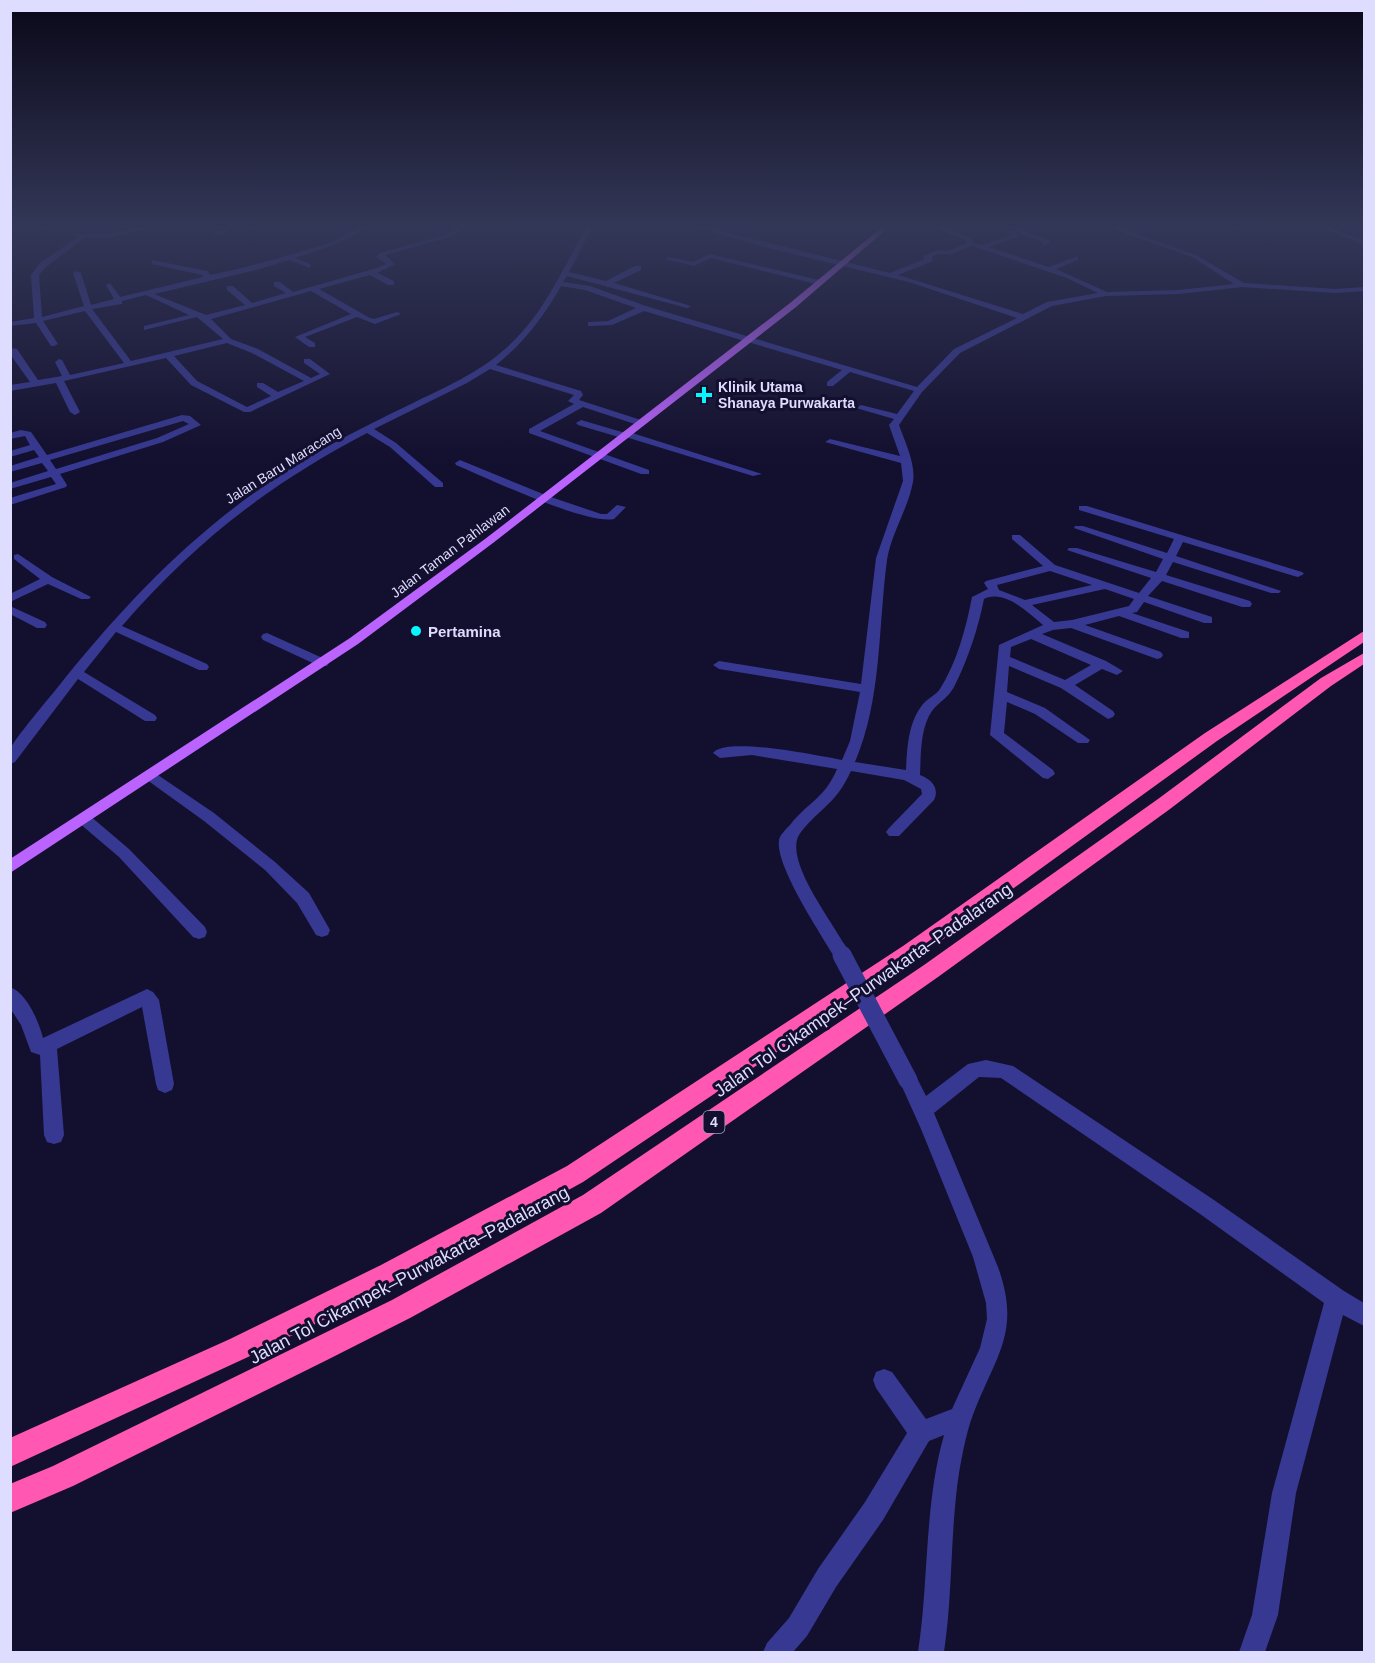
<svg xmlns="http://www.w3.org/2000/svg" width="1375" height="1663" font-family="Helvetica,sans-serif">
<rect width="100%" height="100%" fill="#130f2e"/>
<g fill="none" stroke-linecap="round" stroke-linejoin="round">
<!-- minor -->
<path fill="#363891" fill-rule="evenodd" d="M 40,228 L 46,228 L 46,229 L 43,231 Z
M 138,228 L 150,228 L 107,238 L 86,237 L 46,267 L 39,275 L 42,317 L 84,306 L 73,273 L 77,271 L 81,273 L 91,305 L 114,299 L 106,285 L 110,283 L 120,297 L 203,277 L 202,275 L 152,264 L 152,260 L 208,271 L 210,275 C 250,267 287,256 326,244 C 340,239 353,227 368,228 L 334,245 L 295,258 L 310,264 L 310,268 L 289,260 L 256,270 L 154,294 L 206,315 L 245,305 L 227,290 L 227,286 L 233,286 L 252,303 L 286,293 L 274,286 L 274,282 L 280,282 L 293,292 L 377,268 L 386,264 L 376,257 L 380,253 L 449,234 L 458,228 L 465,228 L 453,236 L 385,255 L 395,264 L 377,273 L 394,281 L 394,285 L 388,285 L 370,275 L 319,289 L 370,318 L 374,319 L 397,312 L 401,314 L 375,324 L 357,317 L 305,337 L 315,343 L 315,347 L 309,347 L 295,337 L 351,314 L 311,291 L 211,319 L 231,339 L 258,349 L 311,378 L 320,374 L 304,363 L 304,359 L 310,359 L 330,374 L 250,412 L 244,412 L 191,385 L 166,358 L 64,381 L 80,412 L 75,415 L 70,412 L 56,383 L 10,391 L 10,385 L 30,382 L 10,354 L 10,348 L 17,349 L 38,380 L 62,376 L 55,362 L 59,359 L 62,360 L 70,375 L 124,363 L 85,311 L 43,321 L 58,344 L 54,346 L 51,346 L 36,323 L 10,326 L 10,322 L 34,318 L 31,275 L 40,263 L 78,237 L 74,236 L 74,234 L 107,234 ZM 146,295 L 189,315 L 144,326 L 144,330 L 197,317 L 223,339 L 131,361 L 92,309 L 122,304 L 122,301 ZM 227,343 L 252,353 L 304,381 L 278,392 L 263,383 L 257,383 L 257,387 L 271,396 L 247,407 L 197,381 L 174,356 Z
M 206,228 L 218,231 L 228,229 L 231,231 L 217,235 Z
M 246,228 L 253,228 L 253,229 L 250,231 Z
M 586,228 L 592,228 L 569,272 L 606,281 L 635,266 L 641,266 L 641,270 L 614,283 L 691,306 L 687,308 L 567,276 L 563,282 L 590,286 L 646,306 L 917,387 L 954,349 L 1017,318 L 909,282 L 764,247 L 699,228 L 709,228 L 890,273 L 924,259 L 924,256 L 937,250 L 948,251 L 967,243 L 963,238 L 932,228 L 942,228 L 967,236 L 974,243 L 982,245 L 1010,236 L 1007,231 L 1023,228 L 1021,230 L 1051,241 L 1045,246 L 1042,244 L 1043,242 L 1015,232 L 1018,237 L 989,247 L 1049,267 L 1078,256 L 1078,260 L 1056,269 L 1107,292 L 1179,290 L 1234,284 L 1192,257 L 1110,228 L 1119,228 L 1196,255 L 1244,283 L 1336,289 L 1364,287 L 1364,291 L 1336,293 L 1242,287 L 1179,294 L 1106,296 L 1052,306 L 960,353 L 922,392 L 899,425 C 905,442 916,464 913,482 C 908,509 891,534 887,560 C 878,628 882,699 855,762 L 906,770 C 907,749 908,722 923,704 C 928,698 936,695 940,689 C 957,662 966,628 972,597 L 988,589 L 984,583 L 986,581 L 1043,566 L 1012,539 L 1012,535 L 1020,535 L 1055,565 L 1139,593 L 1151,578 L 1067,550 L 1069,548 L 1077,548 L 1156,572 L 1163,559 L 1074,528 L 1075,526 L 1083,526 L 1167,553 L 1174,539 L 1079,510 L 1079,506 L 1087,506 L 1302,572 L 1304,574 L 1298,577 L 1294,576 L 1183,542 L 1176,556 L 1281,591 L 1279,593 L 1271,593 L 1173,562 L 1166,575 L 1250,601 L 1252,604 L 1250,607 L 1242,607 L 1162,581 L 1148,596 L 1212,617 L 1212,623 L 1204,623 L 1144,602 L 1137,612 L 1132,613 L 1189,632 L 1189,638 L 1181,638 L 1119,616 L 1085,625 L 1161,652 L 1163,655 L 1161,658 L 1157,659 L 1071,628 L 1053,630 L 1042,634 L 1106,661 L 1123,671 L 1117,675 L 1102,669 L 1075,685 L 1113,711 L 1115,714 L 1113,717 L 1108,719 L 1061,688 L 1009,666 L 1007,692 L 1045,708 L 1090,740 L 1088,743 L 1078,743 L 1035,714 L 1007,702 L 1004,733 L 1053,770 L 1055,774 L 1048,779 L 1043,778 L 990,735 L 999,645 L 1043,625 C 1027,612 1005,589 984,599 C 978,629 968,659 954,687 C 948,698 939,702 932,711 C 920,728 921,755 920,775 C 931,779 940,788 934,800 L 899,836 L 889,836 L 886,832 L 889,828 L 922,794 L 921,789 L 904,780 L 851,771 C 836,804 821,807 801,832 C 780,857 834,923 846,948 L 844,953 L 838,955 L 832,953 C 819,931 775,865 779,840 C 780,835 786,829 790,825 C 807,803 825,798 837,769 L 752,755 L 720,758 L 713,753 C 726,736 819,756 842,760 L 850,741 L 860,692 L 719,669 L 713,665 L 719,661 L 861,684 L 876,558 L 903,481 L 901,463 L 825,442 L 830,439 L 900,456 L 889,425 L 894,419 L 856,408 L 861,405 L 897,414 L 914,391 L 850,372 L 833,386 L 827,386 L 827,382 L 842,370 L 644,311 L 612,325 L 588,326 L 588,322 L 608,321 L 636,308 L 585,290 L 561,286 C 544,316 524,343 496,365 L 581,391 L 583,395 L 579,400 L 644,421 L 646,423 L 641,426 L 583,407 L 540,431 L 649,470 L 649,474 L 641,474 L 529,433 L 529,429 L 574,404 L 568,401 L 574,395 L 490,369 L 467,383 L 374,429 L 396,443 L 443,483 L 443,487 L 435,487 L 390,447 L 367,433 C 268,485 195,542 122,626 L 207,664 L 209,667 L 207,670 L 199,670 L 116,632 L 84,672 L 155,715 L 157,718 L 155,721 L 145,721 L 78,679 L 15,762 L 10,764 C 10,760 10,754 10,750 C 12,741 57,689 65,678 C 144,581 220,506 330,445 C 356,431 383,417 411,404 C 443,388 477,374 505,349 C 544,315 561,271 586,228 ZM 972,246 L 1067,278 L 1098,293 L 1047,302 L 1023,314 L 898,275 L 933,261 L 932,257 L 938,254 L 951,254 ZM 1050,571 L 1092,585 L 1025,600 L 999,590 L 997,585 ZM 1105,589 L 1134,599 L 1129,606 L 1072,620 L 1054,622 L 1032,605 ZM 1031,639 L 1091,665 L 1065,680 L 1010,657 L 1011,647 Z
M 1234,228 L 1243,228 L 1243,229 L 1240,231 Z
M 1324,228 L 1332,228 L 1364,241 L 1364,245 Z
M 710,254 L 823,281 L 824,283 L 820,285 L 711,258 L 694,266 L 665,259 L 669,257 L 693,262 Z
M 182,415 L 190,416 L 201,425 L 163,442 L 60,474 L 67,485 L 66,487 L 10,505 L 10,498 L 56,484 L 51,477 L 10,489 L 10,483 L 48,471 L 42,463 L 10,472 L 10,466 L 39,457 L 34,450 L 10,457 L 10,451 L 30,445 L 25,436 L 10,439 L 10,433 L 21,430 L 31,432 L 47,455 ZM 183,421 L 189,424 L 157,438 L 56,469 L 50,460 Z
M 581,420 L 622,432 L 629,432 L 762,474 L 753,476 L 629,438 L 622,438 L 578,425 L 576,423 Z
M 460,460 L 548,496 L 601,514 L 607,514 L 617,505 L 626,507 L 614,519 C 586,525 487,478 456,465 L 455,463 Z
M 18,554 L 52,577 L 91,597 L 89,599 L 81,599 L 48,584 L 10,602 L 10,594 L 40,579 L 14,559 L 14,555 Z
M 10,606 L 45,622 L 47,625 L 45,628 L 37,628 L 10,614 Z
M 267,633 L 327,660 L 329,663 L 327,666 L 319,666 L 263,640 L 261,637 L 263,634 Z
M 152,771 L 214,813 L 275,862 L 309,893 L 330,930 L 328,935 L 322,937 L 316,935 L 297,903 L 265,870 L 204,821 L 147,780 L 145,776 L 147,772 Z
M 84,813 L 89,815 L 129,849 L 205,927 L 207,932 L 205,937 L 199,939 L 193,937 L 119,857 L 79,823 L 77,819 L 79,815 Z
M 10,987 C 27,993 39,1022 43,1038 L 147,989 L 153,992 L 159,1000 L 174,1084 L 172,1090 L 165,1093 L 158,1090 L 156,1084 L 142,1007 L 57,1049 L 64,1135 L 61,1142 L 54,1144 L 47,1142 L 44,1135 L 40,1055 L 31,1052 L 21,1025 L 10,1008 Z
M 986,1060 L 1013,1066 L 1214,1200 L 1344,1291 L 1364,1303 L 1364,1326 L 1343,1315 L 1296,1493 L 1278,1615 L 1265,1652 L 1239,1652 L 1252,1615 L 1272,1493 L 1324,1303 L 1200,1214 L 1001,1078 L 979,1077 L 934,1113 L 998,1267 C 1020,1329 999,1351 976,1407 C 967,1428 963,1451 959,1473 C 950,1532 953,1593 944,1652 L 918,1652 C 929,1581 924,1505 944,1435 L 929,1441 L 883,1520 L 836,1587 L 807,1636 L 793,1652 L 763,1652 L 767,1643 L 789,1618 L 818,1569 L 865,1502 L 907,1433 L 876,1388 L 873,1380 L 876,1372 L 884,1369 L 892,1372 L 926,1419 L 952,1409 L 980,1348 L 987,1319 L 986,1303 L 973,1257 L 921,1129 L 899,1080 L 901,1074 L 908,1071 L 915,1074 L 926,1096 L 968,1064 Z"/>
<!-- major -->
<path fill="#bb63ff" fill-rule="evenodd" d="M 881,228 L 888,228 L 796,307 L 493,543 L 358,644 L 10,873 L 10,859 L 350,638 L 485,539 L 790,303 Z"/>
<!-- highway -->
<path fill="#ff57b2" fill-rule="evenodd" d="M 1364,631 L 1364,642 L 1217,741 L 917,958 L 583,1182 L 399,1283 L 248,1357 L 10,1467 L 10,1438 L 230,1339 L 381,1265 L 567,1166 L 903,946 L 1205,733 Z
M 1364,653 L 1364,664 L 1331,686 L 1170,809 L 938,977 L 601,1213 L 410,1318 L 327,1360 L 73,1486 L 10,1513 L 10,1484 L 53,1466 L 392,1300 L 583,1195 L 924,965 L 1158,799 L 1321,678 Z"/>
<!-- minor-bridge-far1 -->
<path stroke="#363891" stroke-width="15" d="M 838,948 L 843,957"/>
<!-- minor-bridge -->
<path stroke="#363891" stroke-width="19" d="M 842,955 L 908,1080"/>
</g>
<!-- sky -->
<linearGradient id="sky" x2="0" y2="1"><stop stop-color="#0a0819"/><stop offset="0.49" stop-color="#333757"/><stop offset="1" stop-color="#333757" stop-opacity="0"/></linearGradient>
<rect width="1375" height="461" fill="url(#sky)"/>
<!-- markers -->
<g fill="#08f5ff" stroke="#130f2e" stroke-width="2">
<path d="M701 386h6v6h6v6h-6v6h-6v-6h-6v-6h6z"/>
<circle cx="416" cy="631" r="6"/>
</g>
<g text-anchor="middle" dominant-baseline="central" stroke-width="6" stroke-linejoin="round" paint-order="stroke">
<!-- far-poi labels -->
<g font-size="14" font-weight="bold" fill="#dedcff" stroke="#130f2e" text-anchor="start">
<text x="718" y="387">Klinik Utama<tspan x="718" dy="16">Shanaya Purwakarta</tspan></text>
</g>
<!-- far-street labels -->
<g font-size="14" fill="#dedcff" stroke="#130f2e">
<text transform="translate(283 465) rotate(-32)">Jalan Baru Maracang</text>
<text transform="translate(450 551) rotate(-37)">Jalan Taman Pahlawan</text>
</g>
<!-- shield labels -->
<rect fill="#130f2e" stroke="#a19ec0" stroke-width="1.5" x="703.5" y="1111" width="21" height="22" rx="4.5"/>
<g font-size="14" font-weight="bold" fill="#dedcff">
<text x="714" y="1122">4</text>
</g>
<!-- poi labels -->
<g font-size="15" font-weight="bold" fill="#dedcff" stroke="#130f2e" text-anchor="start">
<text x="428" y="631">Pertamina</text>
</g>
<!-- near-street labels -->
<g font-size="18" fill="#dedcff" stroke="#130f2e">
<text transform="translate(863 990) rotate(-35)">Jalan Tol Cikampek–Purwakarta–Padalarang</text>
<text transform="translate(409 1275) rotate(-28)">Jalan Tol Cikampek–Purwakarta–Padalarang</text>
</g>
</g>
<!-- border -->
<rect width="1375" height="1663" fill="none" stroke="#dedcff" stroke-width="24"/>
</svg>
